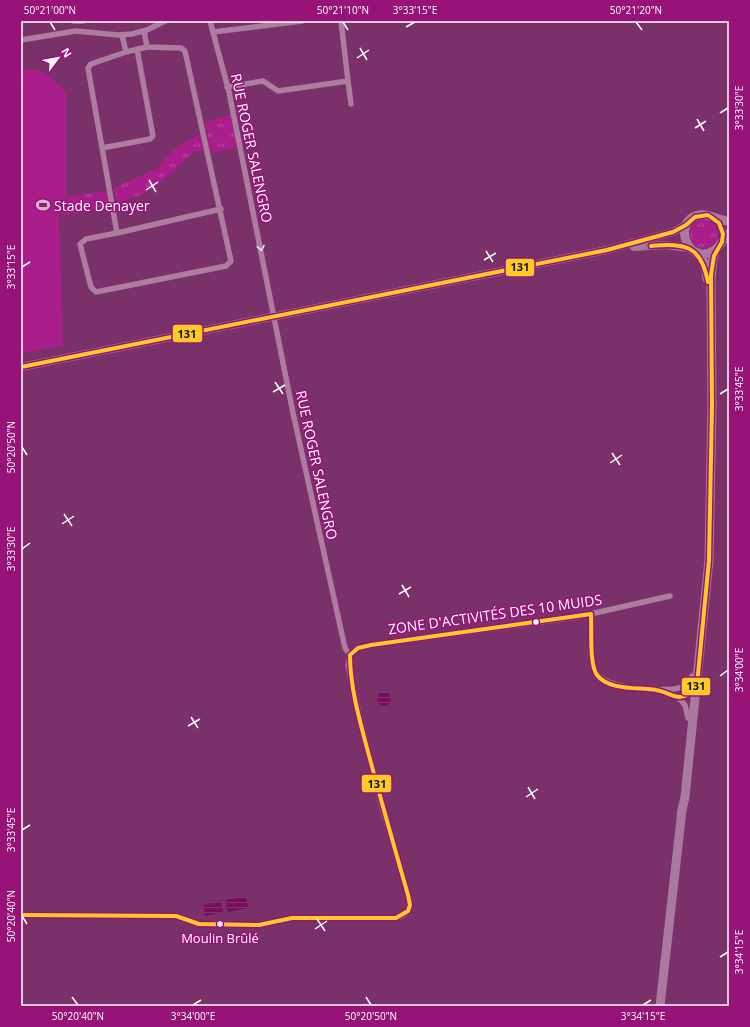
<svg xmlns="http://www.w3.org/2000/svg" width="750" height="1027" font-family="'Open Sans',sans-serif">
<defs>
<pattern id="grass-tufts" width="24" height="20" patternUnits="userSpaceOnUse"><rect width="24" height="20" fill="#aa1e8b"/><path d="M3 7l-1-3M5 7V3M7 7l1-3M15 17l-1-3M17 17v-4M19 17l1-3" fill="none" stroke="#bb4ba2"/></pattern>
<pattern id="water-rules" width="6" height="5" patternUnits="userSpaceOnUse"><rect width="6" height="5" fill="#750f5c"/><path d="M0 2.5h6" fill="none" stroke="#8a3374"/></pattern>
</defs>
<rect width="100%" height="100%" fill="#7a3169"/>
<!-- grass -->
<path fill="url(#grass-tufts)" d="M 231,115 L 238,148 L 211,153 L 205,122 Z
M 200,134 L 204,150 L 192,153 L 170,175 L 144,194 L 117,203 L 114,188 L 158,168 L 167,156 L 181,145 Z
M 107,191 L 109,206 L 66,215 L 66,197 Z
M690 234a14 14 0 1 1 28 0a14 14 0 1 1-28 0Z"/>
<!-- pitch -->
<path fill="#aa1e8b" d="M 21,69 C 46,70 49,75 66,92 L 66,215 L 59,213 L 63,345 L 21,354 Z"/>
<!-- water -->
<path fill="url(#water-rules)" d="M377 699a7 7 0 1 1 14 0a7 7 0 1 1-14 0Z
M 246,897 L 248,908 L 228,912 L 225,900 Z
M 221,901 L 223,912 L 205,916 L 203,905 Z"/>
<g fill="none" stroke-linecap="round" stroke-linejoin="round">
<!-- street -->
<path stroke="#ad7ca0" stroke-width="5.5" d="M 74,21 L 83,21
M 210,21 L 229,92 L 293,413 L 345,648 L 350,655
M 213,32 L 302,21
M 122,35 L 126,52 L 147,47 L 144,31
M 21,40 L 76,31 L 118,35 L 132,34 L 147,30 L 165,21
M 126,52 L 91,64 L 88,68 L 117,233 L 86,239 L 80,244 L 91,287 L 96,292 L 226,266 L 231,261 L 185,51 L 181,48 L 147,47
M 348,81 L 351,104
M 227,87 L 263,81 L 278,91 L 348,81 L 341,21
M 102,148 L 150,139 L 153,136 L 137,49
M 117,233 L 221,209
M 591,614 C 592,629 588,662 597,674 C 607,689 666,693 682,687 C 687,685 690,681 692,676
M 350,655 L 358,648 L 371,645 L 577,617 L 670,596
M 659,690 C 673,696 686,702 696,687
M 678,697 L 685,705 L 688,718
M 21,915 L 176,916 L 199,924 L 259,925 L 292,918 L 394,918 C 404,917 411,912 410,901 L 383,811 L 360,718 L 348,665 L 350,655"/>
<!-- secondary -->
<path stroke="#a9779c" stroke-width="8" d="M 634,247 L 666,245 L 689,248
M 21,367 L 607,250 L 673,232 L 686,225"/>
<!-- primary -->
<path stroke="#aa799f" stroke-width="9" d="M 729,221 C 719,221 710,213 699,215 C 671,221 688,266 713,251 C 721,247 723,238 729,233
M 699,253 L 705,264 L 707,279
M 681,814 L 685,797 L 709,560 L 712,406 L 711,279 L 713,259 L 716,249
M 660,1006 L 682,810"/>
<defs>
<path id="bus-1" d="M 651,246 C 685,243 701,245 708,282
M 21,367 L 607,250 L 673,232 L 686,225 L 695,217 L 708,215 L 719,223 L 723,234 L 722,242 L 714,256 L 711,275 L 712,406 L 709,560 L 697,685 C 693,691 688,697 680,697 C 673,697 664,691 656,690 C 639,687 609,691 597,675 C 589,664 592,629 591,614
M 350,655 C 350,686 359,718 367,748 C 380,797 394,846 408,895 L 410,905 L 408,911
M 350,655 L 358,648 L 371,645 L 591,614
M 21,915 L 176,916 L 199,924 L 259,925 L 292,918 L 396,918 L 408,911"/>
</defs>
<!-- bus-1 casing -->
<use href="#bus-1" stroke="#981378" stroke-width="7"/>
<!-- bus-1 -->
<use href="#bus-1" stroke="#feca28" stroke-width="4"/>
</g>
<!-- one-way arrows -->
<defs><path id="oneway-chevron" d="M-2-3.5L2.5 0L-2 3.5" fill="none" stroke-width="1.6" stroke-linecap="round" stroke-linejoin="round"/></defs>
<use stroke="#eadee7" href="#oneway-chevron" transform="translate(261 248) rotate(79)"/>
<!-- ticks -->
<path fill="none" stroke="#fff" stroke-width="1.5" d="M 50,22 L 55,30M 343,22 L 348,30M 636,22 L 642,30M 406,27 L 415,22M 360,48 L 367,60M 357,58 L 369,50M 720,113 L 728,108M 697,119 L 704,131M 695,128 L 706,121M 149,180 L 156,192M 146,190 L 158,182M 486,251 L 493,262M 484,260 L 496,253M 22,267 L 30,262M 275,382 L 283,394M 273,392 L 285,385M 720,394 L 728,389M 22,447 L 27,455M 612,453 L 620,465M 610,463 L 622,455M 64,514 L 72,526M 62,524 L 74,516M 22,549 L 30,543M 402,585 L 409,597M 399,594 L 411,587M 720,676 L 728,670M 191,717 L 198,728M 188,726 L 200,719M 528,787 L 535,799M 526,797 L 538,789M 22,830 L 30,825M 22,916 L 27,924M 317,919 L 325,931M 315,929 L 327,921M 720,957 L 728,952M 72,997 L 78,1005M 366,997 L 371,1005M 193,1005 L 201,1000M 643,1005 L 651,1000"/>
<!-- icons -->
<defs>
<symbol id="stadium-bare" viewBox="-9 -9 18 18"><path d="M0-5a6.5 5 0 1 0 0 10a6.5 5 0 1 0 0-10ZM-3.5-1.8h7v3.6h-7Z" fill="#d0b7ca" stroke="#981378" stroke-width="2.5" paint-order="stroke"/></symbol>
</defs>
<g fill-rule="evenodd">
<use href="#stadium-bare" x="33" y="195" width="20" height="20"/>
</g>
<!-- markers -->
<g fill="#fff" stroke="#981378" stroke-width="1.5">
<circle cx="536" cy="622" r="3.5"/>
<circle cx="220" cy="924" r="3.5"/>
</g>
<g text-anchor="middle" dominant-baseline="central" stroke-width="3" stroke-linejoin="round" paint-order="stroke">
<!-- bus labels -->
<g font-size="13" fill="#fff" stroke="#981378">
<text x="220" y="938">Moulin Brûlé</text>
</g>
<!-- street labels -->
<g font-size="14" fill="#fff" stroke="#981378">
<text transform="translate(252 148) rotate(78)">RUE ROGER SALENGRO</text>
<text transform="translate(317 465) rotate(78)">RUE ROGER SALENGRO</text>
<text transform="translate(495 614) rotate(-8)">ZONE D'ACTIVITÉS DES 10 MUIDS</text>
</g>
<!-- poi labels -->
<g font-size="14" fill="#fff" stroke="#981378" text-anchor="start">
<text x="54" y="205">Stade Denayer</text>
</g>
</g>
<g stroke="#981378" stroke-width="1.5">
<rect x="505" y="258" width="30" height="19" rx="4" fill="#feca28"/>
<rect x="172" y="324" width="31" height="19" rx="4" fill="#feca28"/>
<rect x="681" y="677" width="30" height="19" rx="4" fill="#feca28"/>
<rect x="361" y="774" width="31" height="19" rx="4" fill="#feca28"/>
</g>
<g font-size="11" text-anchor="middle" font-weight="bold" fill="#111">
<text x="520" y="271">131</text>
<text x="187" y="338">131</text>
<text x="696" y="690">131</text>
<text x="377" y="788">131</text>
</g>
<!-- border -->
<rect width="750" height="1027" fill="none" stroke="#981378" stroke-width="44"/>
<!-- north arrow -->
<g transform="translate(58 58) rotate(58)" stroke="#981378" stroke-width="3" paint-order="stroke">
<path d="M0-3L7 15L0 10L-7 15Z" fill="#ffffff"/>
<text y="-6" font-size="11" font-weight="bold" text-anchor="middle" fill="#ffffff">N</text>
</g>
<rect x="22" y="22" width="706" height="983" fill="none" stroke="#fff" stroke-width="1.5"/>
<g font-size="10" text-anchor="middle" fill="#fff">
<text x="50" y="14">50°21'00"N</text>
<text x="343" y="14">50°21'10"N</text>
<text x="415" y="14">3°33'15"E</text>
<text x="636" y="14">50°21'20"N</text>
<text transform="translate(739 108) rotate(-90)" y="4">3°33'30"E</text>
<text transform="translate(11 267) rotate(-90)" y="4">3°33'15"E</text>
<text transform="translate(739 389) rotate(-90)" y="4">3°33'45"E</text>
<text transform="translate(11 447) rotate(-90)" y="4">50°20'50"N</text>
<text transform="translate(11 549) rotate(-90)" y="4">3°33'30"E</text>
<text transform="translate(739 670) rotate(-90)" y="4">3°34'00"E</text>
<text transform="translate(11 830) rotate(-90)" y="4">3°33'45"E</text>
<text transform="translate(11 916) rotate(-90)" y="4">50°20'40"N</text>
<text transform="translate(739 952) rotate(-90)" y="4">3°34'15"E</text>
<text x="78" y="1020">50°20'40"N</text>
<text x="193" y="1020">3°34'00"E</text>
<text x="371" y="1020">50°20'50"N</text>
<text x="643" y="1020">3°34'15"E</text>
</g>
</svg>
